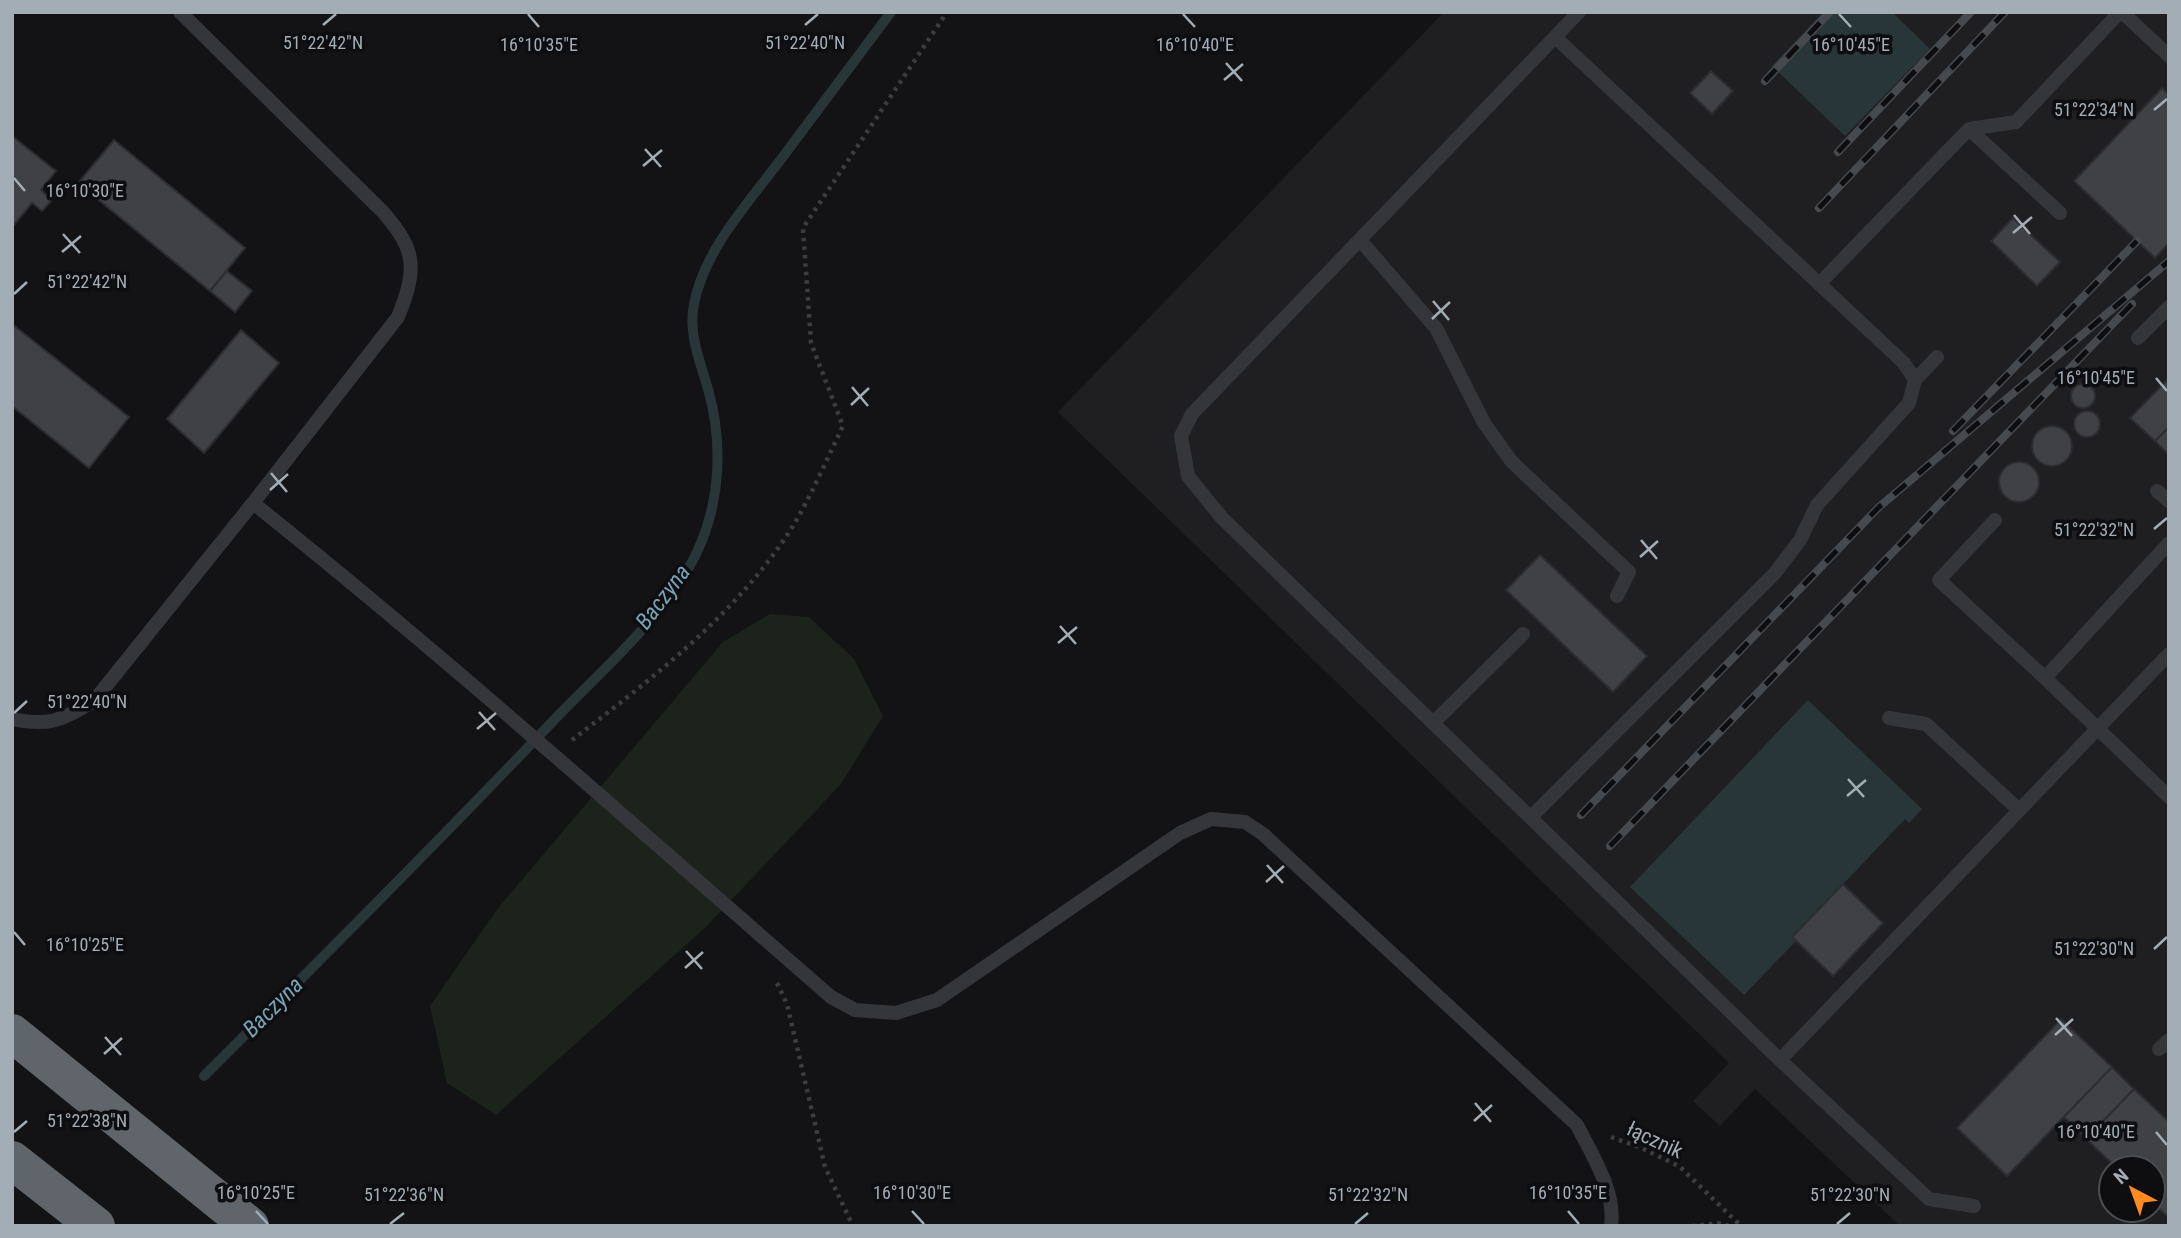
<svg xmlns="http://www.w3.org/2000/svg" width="2181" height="1238" font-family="'Roboto Condensed',sans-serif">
<rect width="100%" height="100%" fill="#131315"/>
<!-- built -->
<path fill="#1f1f22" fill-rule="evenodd" d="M 1444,12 L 2169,12 L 2169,1226 L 1900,1226 L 1755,1089 L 1720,1126 L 1693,1101 L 1729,1063 L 1058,412 ZM 2111,1168 L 2153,1168 L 2153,1210 L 2111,1210 Z"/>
<!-- green -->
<path fill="#1b231b" d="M 770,614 L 809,617 L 854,659 L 883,716 L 841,784 L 705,928 L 496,1115 L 447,1083 L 430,1006 L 498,908 L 723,642 Z"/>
<!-- water -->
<path fill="#283539" d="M 1823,12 L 1892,12 L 1930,49 L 1845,136 L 1772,66 Z
M 1808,700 L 1922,809 L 1909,823 L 1905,819 L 1793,937 L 1796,941 L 1744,995 L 1630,887 Z"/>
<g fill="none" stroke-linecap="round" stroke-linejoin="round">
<!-- stream -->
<path stroke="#283539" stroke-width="10" d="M 204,1076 C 322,958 440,840 555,719 C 602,670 669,612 697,552 C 721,501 723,442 708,389 C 700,361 688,334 694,304 C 704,251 747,204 779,162 C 816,112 854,62 891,12"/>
</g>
<!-- building -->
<path fill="#3f4145" stroke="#2d2d31" stroke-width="2" d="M 1711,71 L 1733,91 L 1712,114 L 1690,93 Z
M 2162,88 L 2169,95 L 2169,243 L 2155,258 L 2074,181 Z
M 12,136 L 56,171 L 41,190 L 52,200 L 42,211 L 32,203 L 13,226 Z
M 114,140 L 245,248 L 210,291 L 78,183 Z
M 2013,218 L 2060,262 L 2037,286 L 1991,241 Z
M 227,271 L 252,291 L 235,312 L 210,291 Z
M 12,324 L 129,417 L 89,468 L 12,406 Z
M 241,330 L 279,363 L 204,453 L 167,419 Z
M 2169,378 L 2169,427 L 2155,441 L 2130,418 Z
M2071 396a12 12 0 1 1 24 0a12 12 0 1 1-24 0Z
M2074 424a13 13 0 1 1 26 0a13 13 0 1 1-26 0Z
M2032 446a20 20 0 1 1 40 0a20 20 0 1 1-40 0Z
M 2169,427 L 2169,455 L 2155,441 Z
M1999 482a20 20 0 1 1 40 0a20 20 0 1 1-40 0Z
M 1540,555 L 1647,656 L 1613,692 L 1506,590 Z
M 1843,884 L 1883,923 L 1833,976 L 1792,937 Z
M 2061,1019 L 2112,1067 L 2007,1176 L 1957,1128 Z
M 2112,1067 L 2134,1089 L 2086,1139 L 2064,1117 Z
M 2134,1089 L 2169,1122 L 2169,1218 L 2153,1203 L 2153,1168 L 2117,1168 L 2086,1139 Z"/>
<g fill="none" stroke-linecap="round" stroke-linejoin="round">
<!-- path -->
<path stroke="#3a3d41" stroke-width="4.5" stroke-dasharray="3.5 5" stroke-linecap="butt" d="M 572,740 C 653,678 738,613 793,526 C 812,494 827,459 843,426 L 811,343 L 803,228 L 947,12
M 777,983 L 787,1004 L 825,1167 L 853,1226
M 1611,1137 L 1639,1147 L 1679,1166 L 1741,1226
M 1692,1226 L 1723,1223 L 1728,1226"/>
<!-- service -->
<path stroke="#34363a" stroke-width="14" d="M 180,12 L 383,212 C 417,251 417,269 398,317 L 253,503 C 451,661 640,831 831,997 L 855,1010 L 896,1013 L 937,1000 L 1180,833 L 1211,819 L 1245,822 L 1263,834 L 1577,1125 C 1592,1155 1616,1191 1611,1226
M 1579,12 L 1192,414 L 1181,436 L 1188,476 L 1222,518 L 1780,1060 L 2169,654
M 2122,12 L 2169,56
M 1969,129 L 2060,213
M 1360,240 L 1436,328 L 1484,423 L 1512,462 L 1629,572 L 1617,596
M 1819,284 L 1969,129 L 2016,122 L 2120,12
M 2138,338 L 2169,307
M 1915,380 L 1937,357
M 2157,491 L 2169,501
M 1995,520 L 1939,580 L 2045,678
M 2169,543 L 2045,678 L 2169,797
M 1889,718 L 1926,724 L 2019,810
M 12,719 C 51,727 61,720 94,701 L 253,503
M 1433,723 L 1523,634
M 1531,817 L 1775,573 L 1800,540 L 1817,505 L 1909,403 L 1915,380 L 1904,363 L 1555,37
M 2159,1049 L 2169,1040
M 1780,1060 L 1929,1199 L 1974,1206"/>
<!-- motorway -->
<path stroke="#5f656b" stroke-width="38" d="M 12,1033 L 250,1226
M 12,1160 L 96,1226"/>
<defs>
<path id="rail" d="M 1765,81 L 1830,12
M 1838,152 L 1971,12
M 1819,208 L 2005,12
M 1953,431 L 2137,241
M 1581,815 L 1879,507 L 2169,261
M 1610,846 L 2132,304"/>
</defs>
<!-- rail casing -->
<use href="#rail" stroke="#464a4f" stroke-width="8"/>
<!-- rail -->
<use href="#rail" stroke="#0e0e10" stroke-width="5" stroke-dasharray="16" stroke-linecap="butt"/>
</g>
<!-- ticks -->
<path fill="none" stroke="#a3adb6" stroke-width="2.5" d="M 528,14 L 539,27M 1183,14 L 1195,27M 1839,14 L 1851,27M 323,25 L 336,14M 805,25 L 818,14M 1226,63 L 1242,81M 1224,80 L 1243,64M 2154,110 L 2167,99M 645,149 L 661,167M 643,166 L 662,150M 14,178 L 25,191M 2014,215 L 2030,234M 2013,233 L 2032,217M 63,234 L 80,253M 62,252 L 81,236M 14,294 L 27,282M 1433,301 L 1449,320M 1432,319 L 1450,302M 2156,378 L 2167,391M 852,387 L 868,406M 851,405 L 869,388M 271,473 L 287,492M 270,490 L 288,474M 2154,529 L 2167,518M 1641,540 L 1657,559M 1640,557 L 1658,541M 1060,626 L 1076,644M 1058,643 L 1077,627M 479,712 L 495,730M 14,713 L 27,701M 477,729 L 496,713M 1848,779 L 1864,797M 1847,796 L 1866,780M 1267,865 L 1283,883M 1266,882 L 1284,866M 14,932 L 25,945M 2154,949 L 2167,937M 686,951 L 702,969M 685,968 L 703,952M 2056,1018 L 2072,1036M 2055,1035 L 2073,1019M 105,1037 L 121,1055M 104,1054 L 122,1038M 1475,1103 L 1491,1122M 1474,1121 L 1492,1105M 14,1132 L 27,1121M 2156,1132 L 2167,1145M 256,1211 L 268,1224M 912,1211 L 924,1224M 1568,1211 L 1579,1224M 390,1224 L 404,1213M 1355,1224 L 1368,1213M 1837,1224 L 1850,1213"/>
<g text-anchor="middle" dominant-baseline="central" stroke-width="7" stroke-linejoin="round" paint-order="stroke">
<!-- street labels -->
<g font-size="21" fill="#a3adb6" stroke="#0e0e10">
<text transform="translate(1655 1140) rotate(25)">łącznik</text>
</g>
<!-- water labels -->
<g font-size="23" font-style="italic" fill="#77a3b4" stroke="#0e0e10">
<text transform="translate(663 597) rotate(-53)">Baczyna</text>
<text transform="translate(273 1007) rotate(-45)">Baczyna</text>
</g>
</g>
<g font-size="18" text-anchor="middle" fill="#a3adb6" stroke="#0e0e10" stroke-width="7" stroke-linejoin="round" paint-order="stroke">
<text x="323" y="49">51°22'42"N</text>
<text x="805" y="49">51°22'40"N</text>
<text x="1851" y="51">16°10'45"E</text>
<text x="539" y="51">16°10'35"E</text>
<text x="1195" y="51">16°10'40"E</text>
<text x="2094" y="116">51°22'34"N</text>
<text x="85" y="197">16°10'30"E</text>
<text x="87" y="288">51°22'42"N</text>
<text x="2096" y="384">16°10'45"E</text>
<text x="2094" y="536">51°22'32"N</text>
<text x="87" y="708">51°22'40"N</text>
<text x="85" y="951">16°10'25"E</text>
<text x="2094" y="955">51°22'30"N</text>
<text x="87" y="1127">51°22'38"N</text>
<text x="2096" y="1138">16°10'40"E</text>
<text x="256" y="1199">16°10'25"E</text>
<text x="912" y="1199">16°10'30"E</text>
<text x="1568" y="1199">16°10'35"E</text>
<text x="404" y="1201">51°22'36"N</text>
<text x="1368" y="1201">51°22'32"N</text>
<text x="1850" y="1201">51°22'30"N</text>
</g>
<!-- border -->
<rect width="2181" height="1238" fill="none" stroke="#a3adb6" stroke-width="28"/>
<!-- north arrow -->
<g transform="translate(2132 1189) rotate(319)"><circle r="33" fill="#0e0e10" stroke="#4a4e52" stroke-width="2"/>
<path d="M0-5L12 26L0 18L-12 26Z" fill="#ff8a21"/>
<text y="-10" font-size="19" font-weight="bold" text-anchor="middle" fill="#a3adb6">N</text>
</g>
</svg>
